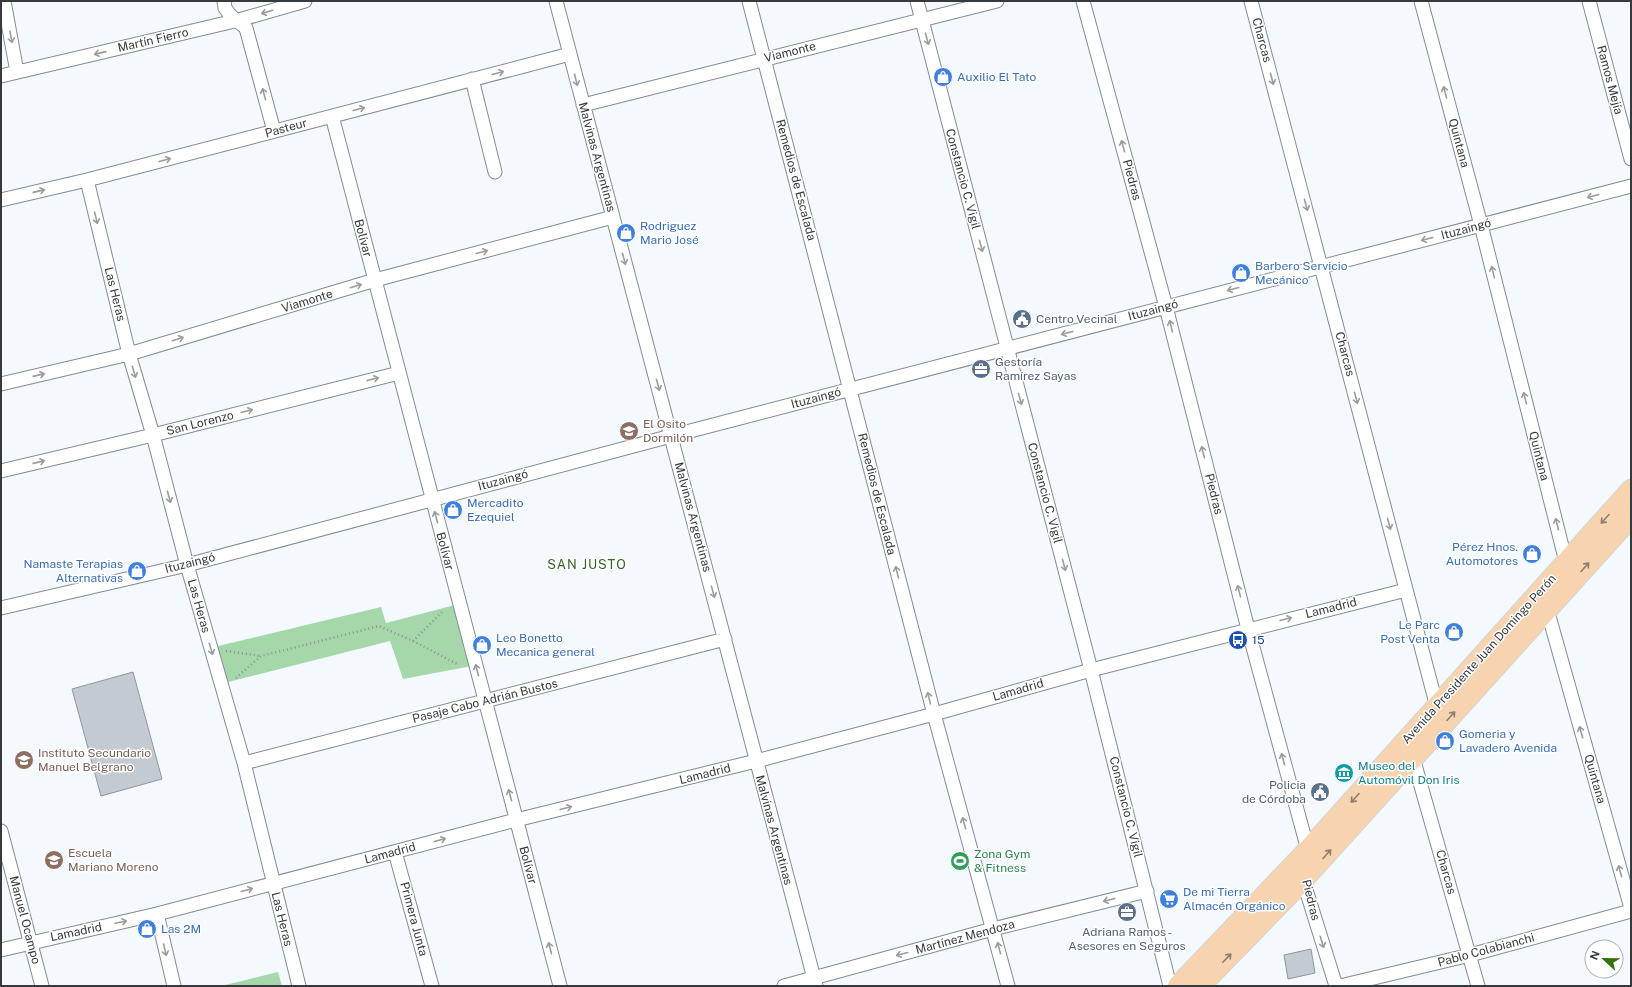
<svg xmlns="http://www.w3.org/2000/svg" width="1632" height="987" font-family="'Public Sans',sans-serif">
<rect width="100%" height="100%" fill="#f4f9fe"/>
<!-- green -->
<path fill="#a6d7ab" d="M 455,605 L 472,666 L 403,679 L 390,641 L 224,683 L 214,647 L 381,607 L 386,623 Z
M 278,972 L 282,986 L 221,986 Z"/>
<!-- building -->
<path fill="#c3cad2" stroke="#8f969e" d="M 133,672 L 162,779 L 101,796 L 72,689 Z
M 1311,949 L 1315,973 L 1288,979 L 1284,955 Z"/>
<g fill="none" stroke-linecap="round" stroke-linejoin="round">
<defs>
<path id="street" d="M 4,1 L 17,72
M 224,1 L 225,8 L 230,15 L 246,28 L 274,131
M 556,1 L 816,986
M 749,1 L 934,714 L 1008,986
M 917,1 L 1091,670 L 1170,986
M 1083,1 L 1166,307 L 1248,629 L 1308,850 L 1303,880 L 1336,986
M 1251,1 L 1437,707
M 1421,1 L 1481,225 L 1566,562 L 1564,567
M 1589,1 L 1631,159
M 1,76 L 239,20 L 305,1
M 472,79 L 495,172
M 583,105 L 997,1
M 332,116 L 560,986
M 87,180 L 129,354 L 153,435 L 187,565 L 244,763 L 299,986
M 1,200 L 87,180 L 570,54
M 1,384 L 129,354 L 375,280 L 613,217
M 1,471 L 153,435 L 399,373
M 1548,606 L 1547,609 L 1631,908
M 1,608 L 187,565 L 671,436 L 1631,186
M 1413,758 L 1478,986
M 244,763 L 725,639
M 1,831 L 42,986
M 395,852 L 432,986
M 157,914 L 174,986
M 1,950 L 157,914 L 516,820 L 756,761 L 934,714 L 1091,670 L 1406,590
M 784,986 L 993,929 L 1147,891
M 1340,986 L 1470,955 L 1631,911"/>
<path id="primary" d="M 1178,986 L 1308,850 L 1631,490
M 1200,986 L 1303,880 L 1631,517"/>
</defs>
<!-- street casing -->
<use href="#street" stroke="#858b93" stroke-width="15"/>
<!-- primary casing -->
<use href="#primary" stroke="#d3d4d4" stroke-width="22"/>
<!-- path -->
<path stroke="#8f9397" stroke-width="2.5" stroke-dasharray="1 3" stroke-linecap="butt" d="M 413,641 L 459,665
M 226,651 L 261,656
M 236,678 L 261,656 L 379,626 L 413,641 L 443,611"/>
<!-- street -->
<use href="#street" stroke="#fff" stroke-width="13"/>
<!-- primary -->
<use href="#primary" stroke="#f7d3b0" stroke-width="20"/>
</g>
<!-- one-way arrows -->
<defs><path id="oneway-shaft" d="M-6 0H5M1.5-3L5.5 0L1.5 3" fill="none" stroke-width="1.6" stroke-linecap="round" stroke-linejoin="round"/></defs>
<g stroke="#9b9c9e">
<use href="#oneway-shaft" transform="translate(267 12) rotate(164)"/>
<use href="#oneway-shaft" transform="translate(11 37) rotate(80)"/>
<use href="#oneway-shaft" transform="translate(927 39) rotate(75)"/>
<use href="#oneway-shaft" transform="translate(100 53) rotate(167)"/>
<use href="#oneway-shaft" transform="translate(498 73) rotate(-15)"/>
<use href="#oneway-shaft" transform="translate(1272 79) rotate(75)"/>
<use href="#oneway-shaft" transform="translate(576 80) rotate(76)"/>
<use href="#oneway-shaft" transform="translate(1445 92) rotate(-105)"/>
<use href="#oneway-shaft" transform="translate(264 94) rotate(-105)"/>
<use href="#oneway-shaft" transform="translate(359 109) rotate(-15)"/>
<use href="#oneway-shaft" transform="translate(1123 146) rotate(-105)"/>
<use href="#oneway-shaft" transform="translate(165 160) rotate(-15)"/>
<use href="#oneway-shaft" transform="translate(39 191) rotate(-13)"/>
<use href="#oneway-shaft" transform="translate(1593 196) rotate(165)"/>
<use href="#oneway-shaft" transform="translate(1306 205) rotate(75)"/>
<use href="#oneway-shaft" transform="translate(96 218) rotate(76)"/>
<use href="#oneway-shaft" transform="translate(1427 239) rotate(165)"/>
<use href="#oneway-shaft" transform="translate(981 246) rotate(75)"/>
<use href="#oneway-shaft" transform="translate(482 252) rotate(-15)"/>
<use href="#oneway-shaft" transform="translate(624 259) rotate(75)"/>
<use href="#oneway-shaft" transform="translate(1493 272) rotate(-104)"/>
<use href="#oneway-shaft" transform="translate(356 286) rotate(-17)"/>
<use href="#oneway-shaft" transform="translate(1233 289) rotate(165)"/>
<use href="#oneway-shaft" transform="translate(1171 326) rotate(-104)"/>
<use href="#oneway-shaft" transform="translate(1067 333) rotate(165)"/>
<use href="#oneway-shaft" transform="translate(178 339) rotate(-17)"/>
<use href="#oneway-shaft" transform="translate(134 372) rotate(74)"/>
<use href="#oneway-shaft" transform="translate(39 375) rotate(-13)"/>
<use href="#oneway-shaft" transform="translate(373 379) rotate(-14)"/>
<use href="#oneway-shaft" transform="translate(658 385) rotate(75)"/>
<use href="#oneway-shaft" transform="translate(1356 398) rotate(75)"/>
<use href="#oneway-shaft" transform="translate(1525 398) rotate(-104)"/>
<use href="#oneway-shaft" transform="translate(1020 399) rotate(75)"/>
<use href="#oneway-shaft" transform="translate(247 411) rotate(-14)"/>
<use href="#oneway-shaft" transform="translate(1203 452) rotate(-104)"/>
<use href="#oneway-shaft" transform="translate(39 462) rotate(-13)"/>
<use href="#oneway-shaft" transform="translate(169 497) rotate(75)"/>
<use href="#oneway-shaft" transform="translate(436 517) rotate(-105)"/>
<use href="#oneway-shaft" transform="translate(1389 524) rotate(75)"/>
<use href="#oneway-shaft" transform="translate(1557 524) rotate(-104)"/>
<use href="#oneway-shaft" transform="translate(1064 565) rotate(75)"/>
<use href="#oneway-shaft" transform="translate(897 572) rotate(-104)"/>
<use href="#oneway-shaft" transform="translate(1239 591) rotate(-104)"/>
<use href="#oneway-shaft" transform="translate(713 592) rotate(75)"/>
<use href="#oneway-shaft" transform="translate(1286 619) rotate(-14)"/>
<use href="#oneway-shaft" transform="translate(211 649) rotate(74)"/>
<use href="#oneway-shaft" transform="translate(477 670) rotate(-105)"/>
<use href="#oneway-shaft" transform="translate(929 698) rotate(-104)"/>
<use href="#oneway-shaft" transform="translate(1581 732) rotate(-106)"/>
<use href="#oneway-shaft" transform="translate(1283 759) rotate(-105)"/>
<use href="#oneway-shaft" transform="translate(510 795) rotate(-105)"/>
<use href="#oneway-shaft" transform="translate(566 808) rotate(-14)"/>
<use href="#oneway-shaft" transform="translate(964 823) rotate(-106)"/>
<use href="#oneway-shaft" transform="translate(440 840) rotate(-15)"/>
<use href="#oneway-shaft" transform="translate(1620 871) rotate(-106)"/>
<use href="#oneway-shaft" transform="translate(247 890) rotate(-15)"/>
<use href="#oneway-shaft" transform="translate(1109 900) rotate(166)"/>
<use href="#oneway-shaft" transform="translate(121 922) rotate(-12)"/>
<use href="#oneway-shaft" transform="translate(1322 942) rotate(73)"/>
<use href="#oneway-shaft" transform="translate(550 948) rotate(-105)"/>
<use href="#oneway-shaft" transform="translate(999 948) rotate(-105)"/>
<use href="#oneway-shaft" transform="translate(165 950) rotate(77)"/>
<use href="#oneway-shaft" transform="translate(902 954) rotate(165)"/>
</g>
<g stroke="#8d7f71">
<use href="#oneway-shaft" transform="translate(1605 519) rotate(132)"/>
<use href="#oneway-shaft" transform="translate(1585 567) rotate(-48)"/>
<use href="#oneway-shaft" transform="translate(1451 716) rotate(-48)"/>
<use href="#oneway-shaft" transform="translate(1355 798) rotate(132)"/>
<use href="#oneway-shaft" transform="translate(1327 854) rotate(-48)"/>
<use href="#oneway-shaft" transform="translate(1227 958) rotate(-46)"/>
</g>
<!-- icons -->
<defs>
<symbol id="shop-disc" viewBox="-11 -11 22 22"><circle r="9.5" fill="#3f7fe0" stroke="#fff"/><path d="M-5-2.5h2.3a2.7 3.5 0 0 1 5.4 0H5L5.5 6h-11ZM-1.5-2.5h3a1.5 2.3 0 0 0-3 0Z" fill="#fff"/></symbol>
<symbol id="civic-disc" viewBox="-11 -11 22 22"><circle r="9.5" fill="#5c6f8a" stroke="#fff"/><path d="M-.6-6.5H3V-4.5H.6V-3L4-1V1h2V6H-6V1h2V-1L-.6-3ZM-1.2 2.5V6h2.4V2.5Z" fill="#fff"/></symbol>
<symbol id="office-disc" viewBox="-11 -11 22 22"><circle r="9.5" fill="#5c6f8a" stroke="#fff"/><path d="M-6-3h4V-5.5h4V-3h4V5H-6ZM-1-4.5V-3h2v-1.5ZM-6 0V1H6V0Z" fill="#fff"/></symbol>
<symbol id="school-disc" viewBox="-11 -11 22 22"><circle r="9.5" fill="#8d6e63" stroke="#fff"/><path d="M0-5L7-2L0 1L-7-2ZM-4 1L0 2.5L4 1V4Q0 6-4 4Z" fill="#fff"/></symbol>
<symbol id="bus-disc" viewBox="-11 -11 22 22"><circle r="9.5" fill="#1a4fb4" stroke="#fff"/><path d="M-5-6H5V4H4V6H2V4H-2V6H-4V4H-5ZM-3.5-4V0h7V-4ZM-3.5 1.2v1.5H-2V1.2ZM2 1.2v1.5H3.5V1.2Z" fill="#fff"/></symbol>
<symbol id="museum-disc" viewBox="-11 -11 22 22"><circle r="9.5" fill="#0f9aa8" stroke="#fff"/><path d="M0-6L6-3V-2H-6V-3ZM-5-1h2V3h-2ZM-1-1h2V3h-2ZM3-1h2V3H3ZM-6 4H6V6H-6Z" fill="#fff"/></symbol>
<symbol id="stadium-disc" viewBox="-11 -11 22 22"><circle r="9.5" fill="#2e9e5b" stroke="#fff"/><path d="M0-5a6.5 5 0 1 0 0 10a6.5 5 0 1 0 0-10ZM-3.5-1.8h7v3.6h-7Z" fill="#fff"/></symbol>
<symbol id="supermarket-disc" viewBox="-11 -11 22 22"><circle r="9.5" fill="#3f7fe0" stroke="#fff"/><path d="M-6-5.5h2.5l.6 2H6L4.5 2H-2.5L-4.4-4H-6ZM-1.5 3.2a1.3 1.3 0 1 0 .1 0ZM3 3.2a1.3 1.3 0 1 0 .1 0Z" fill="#fff"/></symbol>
</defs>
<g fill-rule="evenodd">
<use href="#shop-disc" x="932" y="66" width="22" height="22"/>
<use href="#shop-disc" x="615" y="222" width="22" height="22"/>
<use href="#shop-disc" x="1230" y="262" width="22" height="22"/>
<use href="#civic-disc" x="1011" y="308" width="22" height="22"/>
<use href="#office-disc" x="970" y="358" width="22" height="22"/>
<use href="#school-disc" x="618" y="420" width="22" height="22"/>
<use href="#shop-disc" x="442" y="499" width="22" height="22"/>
<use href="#shop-disc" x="1521" y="543" width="22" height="22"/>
<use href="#shop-disc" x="126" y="560" width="22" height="22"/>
<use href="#shop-disc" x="1443" y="621" width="22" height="22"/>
<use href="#bus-disc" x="1227" y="629" width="22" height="22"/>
<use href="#shop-disc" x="471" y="634" width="22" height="22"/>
<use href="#shop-disc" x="1434" y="730" width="22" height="22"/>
<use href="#school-disc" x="13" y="749" width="22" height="22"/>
<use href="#museum-disc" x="1333" y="762" width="22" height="22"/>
<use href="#civic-disc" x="1309" y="781" width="22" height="22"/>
<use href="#school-disc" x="43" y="849" width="22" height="22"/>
<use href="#stadium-disc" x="949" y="850" width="22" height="22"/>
<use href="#supermarket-disc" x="1158" y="888" width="22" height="22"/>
<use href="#office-disc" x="1116" y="901" width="22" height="22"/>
<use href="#shop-disc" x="136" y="918" width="22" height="22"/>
</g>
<g text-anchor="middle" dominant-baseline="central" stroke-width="3" stroke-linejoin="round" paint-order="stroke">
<!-- street labels -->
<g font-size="12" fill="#373a3d" stroke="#fff">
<text transform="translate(153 40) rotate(-13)">Martín Fierro</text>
<text transform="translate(1262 40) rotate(75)">Charcas</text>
<text transform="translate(790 52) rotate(-14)">Viamonte</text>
<text transform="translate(1610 80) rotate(75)">Ramos Mejía</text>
<text transform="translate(286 128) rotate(-15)">Pasteur</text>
<text transform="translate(1459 143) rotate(75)">Quintana</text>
<text transform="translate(597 157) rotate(75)">Malvinas Argentinas</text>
<text transform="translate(963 179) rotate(75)">Constancio C. Vigil</text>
<text transform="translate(796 180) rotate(75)">Remedios de Escalada</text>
<text transform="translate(1132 180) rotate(75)">Piedras</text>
<text transform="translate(1466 229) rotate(-15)">Ituzaingó</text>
<text transform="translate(363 238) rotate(75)">Bolívar</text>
<text transform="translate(115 294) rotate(76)">Las Heras</text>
<text transform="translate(307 301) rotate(-17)">Viamonte</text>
<text transform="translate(1153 310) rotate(-15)">Ituzaingó</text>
<text transform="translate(1345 354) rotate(75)">Charcas</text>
<text transform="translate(816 398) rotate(-15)">Ituzaingó</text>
<text transform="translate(200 423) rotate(-14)">San Lorenzo</text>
<text transform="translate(1539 456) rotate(76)">Quintana</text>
<text transform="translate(503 480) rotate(-15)">Ituzaingó</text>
<text transform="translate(1045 493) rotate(75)">Constancio C. Vigil</text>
<text transform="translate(877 494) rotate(76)">Remedios de Escalada</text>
<text transform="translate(1214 494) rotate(76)">Piedras</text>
<text transform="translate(693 517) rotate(75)">Malvinas Argentinas</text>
<text transform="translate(445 551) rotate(75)">Bolívar</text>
<text transform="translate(190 563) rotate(-14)">Ituzaingó</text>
<text transform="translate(199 606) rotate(74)">Las Heras</text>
<text transform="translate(1331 608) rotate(-14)">Lamadrid</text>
<text transform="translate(1479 659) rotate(-48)">Avenida Presidente Juan Domingo Perón</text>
<text transform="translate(1018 690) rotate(-16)">Lamadrid</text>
<text transform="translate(485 701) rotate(-14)">Pasaje Cabo Adrián Bustos</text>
<text transform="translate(705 774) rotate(-14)">Lamadrid</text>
<text transform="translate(1595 779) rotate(74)">Quintana</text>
<text transform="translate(1126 807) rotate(76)">Constancio C. Vigil</text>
<text transform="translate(774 830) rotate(75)">Malvinas Argentinas</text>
<text transform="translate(390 853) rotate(-15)">Lamadrid</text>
<text transform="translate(528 865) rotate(75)">Bolívar</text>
<text transform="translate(1446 872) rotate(74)">Charcas</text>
<text transform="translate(1311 900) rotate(76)">Piedras</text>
<text transform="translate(282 919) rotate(76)">Las Heras</text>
<text transform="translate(414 919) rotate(75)">Primera Junta</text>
<text transform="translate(25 920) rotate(75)">Manuel Ocampo</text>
<text transform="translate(76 932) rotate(-12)">Lamadrid</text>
<text transform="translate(965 937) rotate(-15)">Martínez Mendoza</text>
<text transform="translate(1486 950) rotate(-15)">Pablo Colabianchi</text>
</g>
<!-- shop labels -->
<g font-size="12" fill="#366cbe" stroke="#fff" text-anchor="start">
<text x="957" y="77">Auxilio El Tato</text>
<text x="640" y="226">Rodriguez<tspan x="640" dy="14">Mario José</tspan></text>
<text x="1255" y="266">Barbero Servicio<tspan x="1255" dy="14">Mecánico</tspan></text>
<text x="467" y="503">Mercadito<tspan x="467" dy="14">Ezequiel</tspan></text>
<text x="1518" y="547" text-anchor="end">Pérez Hnos.<tspan x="1518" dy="14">Automotores</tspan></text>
<text x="123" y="564" text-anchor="end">Namaste Terapias<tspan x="123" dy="14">Alternativas</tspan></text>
<text x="1440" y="625" text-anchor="end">Le Parc<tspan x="1440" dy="14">Post Venta</tspan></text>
<text x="496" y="638">Leo Bonetto<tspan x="496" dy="14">Mecanica general</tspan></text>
<text x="1459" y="734">Gomeria y<tspan x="1459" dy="14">Lavadero Avenida</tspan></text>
<text x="1183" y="892">De mi Tierra<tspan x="1183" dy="14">Almacén Orgánico</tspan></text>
<text x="161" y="929">Las 2M</text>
</g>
<!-- service labels -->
<g font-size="12" fill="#4e5e75" stroke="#fff" text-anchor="start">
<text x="1036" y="319">Centro Vecinal</text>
<text x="995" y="362">Gestoría<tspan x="995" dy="14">Ramírez Sayas</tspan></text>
<text x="1306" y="785" text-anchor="end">Policia<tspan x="1306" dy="14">de Córdoba</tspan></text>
<text x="1127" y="932" text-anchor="middle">Adriana Ramos -<tspan x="1127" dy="14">Asesores en Seguros</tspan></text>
</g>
<!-- education labels -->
<g font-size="12" fill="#785e54" stroke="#fff" text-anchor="start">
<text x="643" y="424">El Osito<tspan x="643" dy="14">Dormilón</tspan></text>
<text x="38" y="753">Instituto Secundario<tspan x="38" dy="14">Manuel Belgrano</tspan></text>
<text x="68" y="853">Escuela<tspan x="68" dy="14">Mariano Moreno</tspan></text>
</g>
<!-- transit labels -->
<g font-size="12" fill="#164399" stroke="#fff" text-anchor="start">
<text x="1252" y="640">15</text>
</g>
<!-- culture labels -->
<g font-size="12" fill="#0d838f" stroke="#fff" text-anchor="start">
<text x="1358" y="766">Museo del<tspan x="1358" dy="14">Automóvil Don Iris</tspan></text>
</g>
<!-- leisure labels -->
<g font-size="12" fill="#27864d" stroke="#fff" text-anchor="start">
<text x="974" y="854">Zona Gym<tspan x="974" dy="14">&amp; Fitness</tspan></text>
</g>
<!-- neighbourhood labels -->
<g font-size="13" letter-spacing="1" fill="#396227" stroke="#fff">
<text x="587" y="564">SAN JUSTO</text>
</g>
</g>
<!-- border -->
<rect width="1632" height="987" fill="none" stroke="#373a3d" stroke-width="4"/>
<!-- north arrow -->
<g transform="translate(1604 959) rotate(292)"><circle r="19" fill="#ffffff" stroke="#afb0b1"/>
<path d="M0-3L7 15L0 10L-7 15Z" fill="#32720a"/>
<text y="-6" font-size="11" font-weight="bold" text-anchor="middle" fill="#373a3d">N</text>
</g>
</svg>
